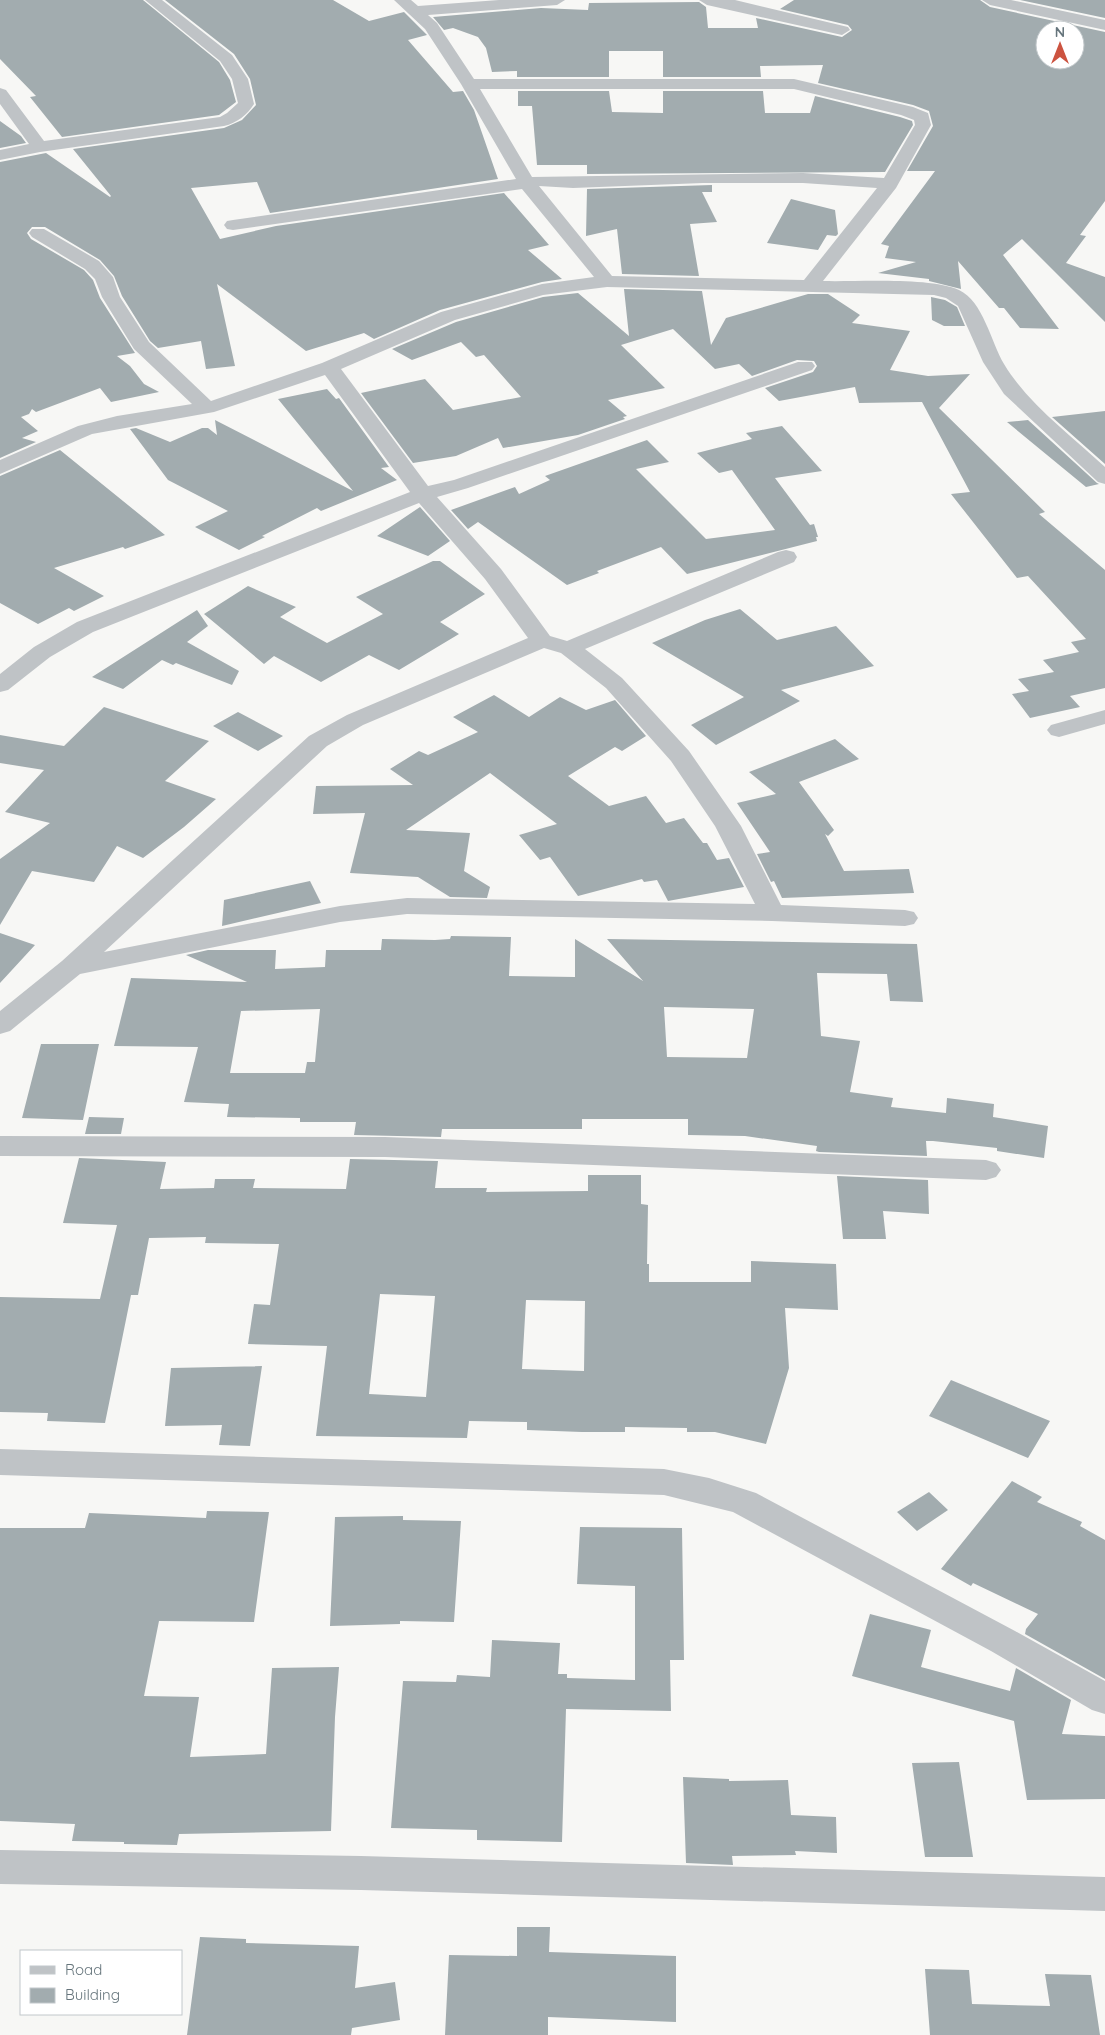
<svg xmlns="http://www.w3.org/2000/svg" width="1105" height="2035" font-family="Quicksand,sans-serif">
<rect width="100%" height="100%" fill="#f7f7f5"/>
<!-- building -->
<path fill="#a2acaf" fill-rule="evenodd" d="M 0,0 L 143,0 L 219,62 L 230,80 L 236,102 L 219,115 L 62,137 L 30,97 L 36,96 L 0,59 Z
M 165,0 L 333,0 L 369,21 L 404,12 L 427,35 L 408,40 L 453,92 L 463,91 L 474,110 L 498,179 L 270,213 L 257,182 L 191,188 L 220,239 L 276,226 L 504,193 L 549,245 L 528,250 L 562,279 L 542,282 L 440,310 L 374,339 L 364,333 L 306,351 L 217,284 L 235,366 L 206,369 L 201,341 L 158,348 L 150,341 L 122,296 L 114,276 L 100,260 L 45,227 L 32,227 L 27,233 L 31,239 L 84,270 L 93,280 L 100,298 L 135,353 L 117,356 L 130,366 L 144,384 L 159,392 L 111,402 L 100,388 L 36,412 L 32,409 L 29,414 L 21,417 L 38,431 L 22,438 L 36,442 L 0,458 L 0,162 L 46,153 L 110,197 L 111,196 L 73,149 L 224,128 L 242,120 L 256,105 L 250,79 L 234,54 Z
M 794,0 L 980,0 L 990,7 L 1105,32 L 1105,201 L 1080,235 L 1086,236 L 1066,263 L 1105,277 L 1105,322 L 1022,239 L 1003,255 L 1059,329 L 1020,328 L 1004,308 L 999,308 L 958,261 L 961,289 L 929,281 L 929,279 L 878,273 L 916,262 L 885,258 L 889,246 L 881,244 L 935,171 L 907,171 L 933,126 L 929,111 L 913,105 L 818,83 L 823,65 L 760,66 L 761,77 L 663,77 L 663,51 L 609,51 L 609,77 L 517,77 L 517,71 L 492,72 L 486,48 L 478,37 L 453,28 L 444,30 L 433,17 L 541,8 L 588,10 L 589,3 L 699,2 L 706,7 L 708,28 L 758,28 L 756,18 L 842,37 L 852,30 L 848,25 L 780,9 ZM 1045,30 L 1075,30 L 1075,60 L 1045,60 Z
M 1020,0 L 1105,0 L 1105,18 Z
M 518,91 L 609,91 L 612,112 L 663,113 L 663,91 L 763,91 L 765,113 L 810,113 L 815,96 L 900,117 L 912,121 L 913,125 L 885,172 L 587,174 L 587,165 L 537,165 L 532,106 L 518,106 Z
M 0,121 L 21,136 L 26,143 L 0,148 Z
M 712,185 L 712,192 L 702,192 L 717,222 L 690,224 L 699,276 L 622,274 L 617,229 L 586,236 L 587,189 Z
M 791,199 L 835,210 L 838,234 L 836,236 L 827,235 L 818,250 L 767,243 Z
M 624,289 L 702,291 L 711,345 L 726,318 L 808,294 L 828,294 L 860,315 L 852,323 L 910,331 L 890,370 L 928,376 L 970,374 L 939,408 L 1045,512 L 1039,514 L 1105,570 L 1105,688 L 1070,696 L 1080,707 L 1030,718 L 1012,694 L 1029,691 L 1018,679 L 1054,672 L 1043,660 L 1079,652 L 1071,642 L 1086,639 L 1028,576 L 1017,578 L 951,494 L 970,492 L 922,402 L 859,403 L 855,387 L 779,401 L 765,388 L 813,372 L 817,366 L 814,361 L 797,360 L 752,376 L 739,364 L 715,369 L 673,329 L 621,345 L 665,388 L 608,400 L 627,416 L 623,417 L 625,419 L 578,435 L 503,448 L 498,438 L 456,456 L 413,463 L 361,393 L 425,379 L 453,410 L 521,397 L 484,355 L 476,357 L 461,342 L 412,360 L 392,349 L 456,322 L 543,297 L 578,293 L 629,336 Z
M 931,297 L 945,300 L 957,307 L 965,326 L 944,326 L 932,320 Z
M 327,389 L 336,399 L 339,398 L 389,467 L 381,468 L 397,480 L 321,511 L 317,508 L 262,536 L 265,537 L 239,550 L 195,527 L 228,511 L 168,480 L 130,429 L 136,428 L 170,442 L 202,428 L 208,428 L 217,435 L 215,420 L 353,491 L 278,399 Z
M 1105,411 L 1105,464 L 1052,417 Z
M 1028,420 L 1097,483 L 1099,484 L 1086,487 L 1007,422 Z
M 782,426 L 822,471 L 775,478 L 810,525 L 814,524 L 818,537 L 816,537 L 817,541 L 687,574 L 661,547 L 597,571 L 599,573 L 567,585 L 478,522 L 468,529 L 451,510 L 515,487 L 519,494 L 550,480 L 545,476 L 647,440 L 669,462 L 636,469 L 706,539 L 775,530 L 732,470 L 719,473 L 697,453 L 752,439 L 746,433 Z
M 60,450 L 165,535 L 125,549 L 123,547 L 54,568 L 104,596 L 74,611 L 69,608 L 38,624 L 0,603 L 0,476 Z
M 420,507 L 450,541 L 428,556 L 377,536 Z
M 433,561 L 440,561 L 485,594 L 440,622 L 459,634 L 399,670 L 369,655 L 321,682 L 274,656 L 264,664 L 204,614 L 248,586 L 296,607 L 280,617 L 327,643 L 383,614 L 356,597 Z
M 740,609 L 777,640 L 836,626 L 874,666 L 781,690 L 800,701 L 716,745 L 691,725 L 744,697 L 652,643 L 705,620 Z
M 197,610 L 208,626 L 187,642 L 239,671 L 232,685 L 176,663 L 173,665 L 162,660 L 123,689 L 92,677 Z
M 494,695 L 529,717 L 560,697 L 586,710 L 615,700 L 646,736 L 622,751 L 615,747 L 568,776 L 609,806 L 646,796 L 666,823 L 684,818 L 703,843 L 707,843 L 717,860 L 729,858 L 744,887 L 668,901 L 657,880 L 644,882 L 642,879 L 578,896 L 550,857 L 540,860 L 519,835 L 557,824 L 490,773 L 406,830 L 470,833 L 464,871 L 490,887 L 487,898 L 450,897 L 418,877 L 350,873 L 365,813 L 313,814 L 316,786 L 413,785 L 390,769 L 419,751 L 428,755 L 478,732 L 453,717 Z
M 104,707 L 209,741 L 165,781 L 216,799 L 184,827 L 143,858 L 117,846 L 94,882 L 32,871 L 0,925 L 0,859 L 50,823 L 5,812 L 44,770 L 0,763 L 0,735 L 64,746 Z
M 238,712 L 283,736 L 258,751 L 213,726 Z
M 835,739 L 859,759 L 799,782 L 834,830 L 828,836 L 825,834 L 844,871 L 909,869 L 914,893 L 782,898 L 774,881 L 771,882 L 757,854 L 770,852 L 737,803 L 776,794 L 749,772 Z
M 310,881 L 321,903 L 222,926 L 224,900 Z
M 0,933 L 35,945 L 0,983 Z
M 451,936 L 511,937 L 509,976 L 575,977 L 575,939 L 643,981 L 607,939 L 917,944 L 923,1002 L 890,1001 L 887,974 L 817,973 L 821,1036 L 860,1041 L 850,1092 L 893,1098 L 891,1107 L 946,1113 L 947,1098 L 994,1104 L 993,1117 L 1048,1126 L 1044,1158 L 997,1151 L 997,1148 L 933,1141 L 926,1141 L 927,1156 L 819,1152 L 816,1151 L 817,1146 L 745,1136 L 688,1135 L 688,1119 L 582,1119 L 582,1129 L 442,1129 L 441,1137 L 354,1135 L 356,1122 L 300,1122 L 300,1118 L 227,1117 L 229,1104 L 184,1102 L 198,1047 L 114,1046 L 131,978 L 247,982 L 186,955 L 208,950 L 276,950 L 275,969 L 325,967 L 326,950 L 381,950 L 382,939 L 435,940 L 450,939 ZM 664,1007 L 754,1009 L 747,1058 L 667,1057 ZM 320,1009 L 315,1062 L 307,1062 L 305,1073 L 230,1073 L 241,1011 Z
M 41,1044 L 99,1044 L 83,1120 L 22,1118 Z
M 89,1117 L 124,1118 L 121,1134 L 85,1134 Z
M 79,1158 L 166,1162 L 160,1189 L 214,1188 L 215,1179 L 255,1179 L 253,1188 L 346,1189 L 350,1159 L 438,1161 L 435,1188 L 487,1188 L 486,1192 L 588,1191 L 588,1175 L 641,1175 L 641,1204 L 648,1205 L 647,1264 L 649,1264 L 649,1282 L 751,1282 L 751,1261 L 836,1264 L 838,1310 L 785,1308 L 789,1368 L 766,1444 L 715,1432 L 687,1432 L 687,1428 L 625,1427 L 625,1432 L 582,1432 L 527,1430 L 527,1422 L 469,1421 L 467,1438 L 316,1436 L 327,1346 L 248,1344 L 254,1304 L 270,1305 L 279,1244 L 205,1243 L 206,1237 L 149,1238 L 138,1295 L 131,1295 L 105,1423 L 47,1421 L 48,1413 L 0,1412 L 0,1297 L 100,1299 L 117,1225 L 63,1223 ZM 380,1294 L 435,1296 L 426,1397 L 369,1394 ZM 526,1300 L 585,1301 L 584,1371 L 522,1369 Z
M 837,1176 L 928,1180 L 929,1214 L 883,1211 L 886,1239 L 843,1239 Z
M 262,1366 L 250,1446 L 219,1445 L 222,1425 L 165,1426 L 171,1368 Z
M 951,1380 L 1050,1421 L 1028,1458 L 929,1416 Z
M 1012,1481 L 1042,1497 L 1037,1502 L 1082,1522 L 1080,1526 L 1105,1540 L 1105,1679 L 1025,1634 L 1026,1629 L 1038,1614 L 973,1583 L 971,1586 L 941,1569 Z
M 929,1492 L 948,1510 L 917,1531 L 897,1512 Z
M 207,1511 L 269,1512 L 254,1622 L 159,1621 L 144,1696 L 199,1697 L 190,1757 L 266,1754 L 272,1668 L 339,1667 L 335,1717 L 331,1831 L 179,1834 L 177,1845 L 124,1844 L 124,1842 L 72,1841 L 75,1824 L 0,1821 L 0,1528 L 85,1528 L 89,1513 L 206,1518 Z
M 403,1516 L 403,1520 L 461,1521 L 454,1622 L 400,1621 L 400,1624 L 330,1626 L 335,1517 Z
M 580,1527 L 682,1528 L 684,1660 L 670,1660 L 671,1711 L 566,1709 L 562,1842 L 477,1840 L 477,1830 L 391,1828 L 403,1681 L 456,1682 L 457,1675 L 490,1677 L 492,1640 L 560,1643 L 558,1674 L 567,1674 L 567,1678 L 635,1680 L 635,1586 L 577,1584 Z
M 870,1614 L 931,1630 L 921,1667 L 1010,1691 L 1016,1668 L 1071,1700 L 1062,1734 L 1105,1736 L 1105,1799 L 1027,1800 L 1014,1721 L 852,1676 Z
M 959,1762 L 973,1857 L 925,1857 L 912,1763 Z
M 683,1777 L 729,1779 L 729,1781 L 788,1780 L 791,1815 L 836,1817 L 837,1853 L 795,1851 L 796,1855 L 732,1856 L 733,1865 L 686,1863 Z
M 517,1927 L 550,1927 L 549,1952 L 676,1956 L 676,2022 L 548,2017 L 548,2035 L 445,2035 L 449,1955 L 517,1956 Z
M 200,1937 L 246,1939 L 246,1943 L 359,1946 L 355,1988 L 395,1982 L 400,2020 L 352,2028 L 351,2035 L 187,2035 Z
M 925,1969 L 969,1970 L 972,2004 L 1050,2006 L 1045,1974 L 1091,1975 L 1100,2035 L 930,2035 Z"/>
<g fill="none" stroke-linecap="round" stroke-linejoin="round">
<!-- street -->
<path fill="#bfc3c6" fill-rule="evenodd" d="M 145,0 L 162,0 L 232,55 L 248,79 L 254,104 C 247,115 237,123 224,126 L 40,152 L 0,160 L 0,150 L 29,144 L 0,104 L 0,88 L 6,90 L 44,141 L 220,117 L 227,113 L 238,103 L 232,79 L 220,61 Z
M 394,0 L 411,0 L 418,6 L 499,0 L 565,0 L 557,5 L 428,15 L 437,23 L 474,79 L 794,79 L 913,107 L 928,113 L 931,125 L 896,188 L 823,281 C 857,282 930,277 959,290 C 983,301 991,342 1004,364 C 1028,404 1071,435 1105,467 L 1105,484 L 1098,482 L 1004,394 L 983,362 L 958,306 L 946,298 L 934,295 L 607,287 L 543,295 L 455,320 L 341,369 L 428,486 L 454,480 L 798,362 L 812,362 L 815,366 L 812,370 L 468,488 L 437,497 L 501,569 L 550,636 L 567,641 L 778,552 L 786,550 L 794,552 L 797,557 L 794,562 L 585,649 L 622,678 L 689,751 L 741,826 L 781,905 L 905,910 L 914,912 L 918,918 L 914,924 L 905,926 L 772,921 L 407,914 L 340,922 L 80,974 L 10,1031 L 0,1034 L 0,1011 L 62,961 L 309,736 L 347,715 L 528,638 L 485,579 L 419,503 L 93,632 L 50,657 L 8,690 L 0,692 L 0,674 L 34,647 L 77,622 L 410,492 L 325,375 L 214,412 L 92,434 L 0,474 L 0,460 L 78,426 L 117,416 L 192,404 L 134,349 L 102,297 L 95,279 L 85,269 L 32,237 L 29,233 L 32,229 L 44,229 L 99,261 L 113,277 L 120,297 L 149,342 L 211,401 L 322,363 L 441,312 L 542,284 L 594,277 L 522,189 L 233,230 L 227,229 L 224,225 L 227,221 L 233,220 L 516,179 L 461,84 L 425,29 ZM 480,89 L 794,89 L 901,115 L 914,120 L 915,125 L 884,178 L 803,173 L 532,177 ZM 703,183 L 803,183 L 877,188 L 804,280 L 612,276 L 539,186 L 573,188 ZM 544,648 L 561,653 L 606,688 L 671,761 L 715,826 L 755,904 L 407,898 L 340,906 L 104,952 L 327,746 L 363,725 Z
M 699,0 L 735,0 L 848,27 L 850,30 L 842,35 L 707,5 Z
M 982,0 L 1011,0 L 1105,20 L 1105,30 L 990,5 Z
M 1105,710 L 1105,724 L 1059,737 L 1051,735 L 1047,730 L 1051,725 Z
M 0,1136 L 385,1137 L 986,1160 L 996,1163 L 1001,1170 L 996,1177 L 986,1180 L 385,1157 L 0,1156 Z
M 0,1449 L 664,1469 L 709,1478 L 756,1493 L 1015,1631 L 1105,1681 L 1105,1714 L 1092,1710 L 991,1651 L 733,1512 L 664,1495 L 0,1475 Z
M 0,1850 L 361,1856 L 1105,1877 L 1105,1911 L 361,1890 L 0,1884 Z"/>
</g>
<!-- legend -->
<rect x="20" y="1950" width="162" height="65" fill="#ffffff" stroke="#c2c8cb"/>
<rect x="30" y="1966" width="25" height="8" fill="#bfc3c6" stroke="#c2c8cb"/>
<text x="65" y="1975" font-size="15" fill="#66757c">Road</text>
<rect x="30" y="1988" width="25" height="15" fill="#a2acaf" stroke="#c2c8cb"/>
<text x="65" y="2000" font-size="15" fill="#66757c">Building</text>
<!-- north arrow -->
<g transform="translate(1060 45)"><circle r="24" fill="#ffffff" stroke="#c2c8cb"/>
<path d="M0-4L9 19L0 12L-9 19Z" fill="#cc5340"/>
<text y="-8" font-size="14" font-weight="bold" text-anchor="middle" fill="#66757c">N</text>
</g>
</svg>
